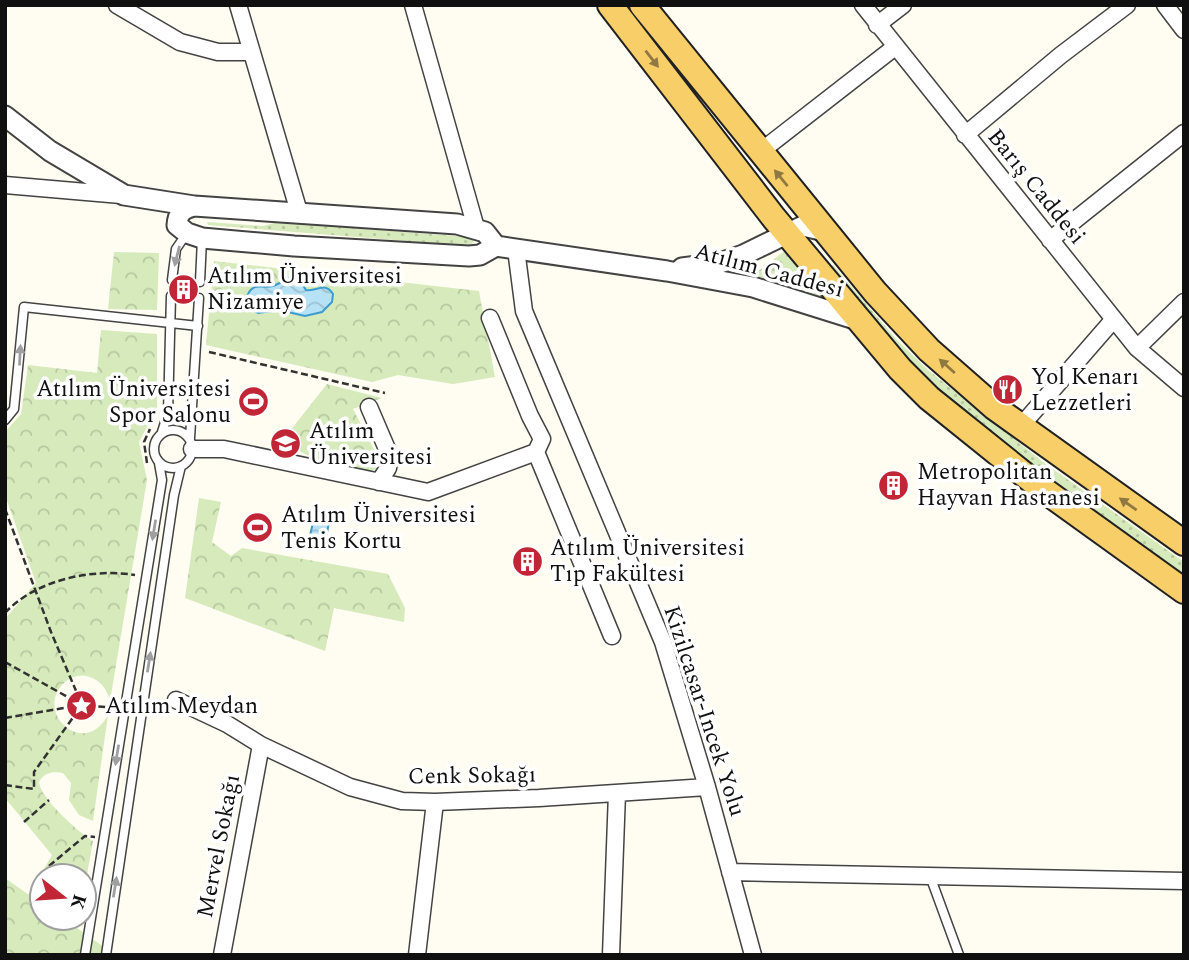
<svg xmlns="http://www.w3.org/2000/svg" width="1189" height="960" font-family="Spectral,serif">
<defs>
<pattern id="grass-dots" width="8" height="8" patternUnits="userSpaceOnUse" patternTransform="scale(1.75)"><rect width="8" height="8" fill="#d6eabb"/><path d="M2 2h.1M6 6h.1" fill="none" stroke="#b7c8a0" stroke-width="1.8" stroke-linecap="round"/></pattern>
<pattern id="park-crowns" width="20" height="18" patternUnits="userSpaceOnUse" patternTransform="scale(1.75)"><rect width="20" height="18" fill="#d6eabb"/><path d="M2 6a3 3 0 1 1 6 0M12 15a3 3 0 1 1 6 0" fill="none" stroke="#b7c8a0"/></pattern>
<pattern id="water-waves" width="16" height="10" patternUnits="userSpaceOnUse" patternTransform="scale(1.75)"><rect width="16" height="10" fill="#b7e2f6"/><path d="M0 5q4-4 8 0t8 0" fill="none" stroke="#9cc1d2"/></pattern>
</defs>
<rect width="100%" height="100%" fill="#fffcf2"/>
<!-- grass -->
<path fill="url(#grass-dots)" d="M 207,222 L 263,226 L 278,222 L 467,237 L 471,238 L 474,242 L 469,246 L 208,225 Z
M 786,250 L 830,302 L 789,285 L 753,275 Z
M 833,265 L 896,339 L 928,370 L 1043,462 L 1184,562 L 1184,575 C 1108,521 1031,470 959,410 C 910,370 870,317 831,267 Z"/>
<!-- park -->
<path fill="url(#park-crowns)" d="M 114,252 L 159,253 L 157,310 L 108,309 Z
M 214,261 L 479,291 L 495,377 L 453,384 L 398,375 L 372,382 L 206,345 Z
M 101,330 L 157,334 L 157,408 L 139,442 L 147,480 L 110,701 C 107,689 101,681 90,677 C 81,674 72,676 65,682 C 32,711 84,760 108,715 L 93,821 L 79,815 L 69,800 L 71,783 L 63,773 C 53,771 44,772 39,782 C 40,798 79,833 93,841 L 84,891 L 84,876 L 42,876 L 42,882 L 39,878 L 52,855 L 5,798 L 5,619 L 36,583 L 5,495 L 5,432 L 21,414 L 28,365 L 97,373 Z
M 327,384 L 382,398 L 353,409 L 383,467 C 350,480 311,458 282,441 Z
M 199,498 L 221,502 L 212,542 L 231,556 L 242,548 L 388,574 L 405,608 L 404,622 L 334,608 L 325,651 L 185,598 Z
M 5,878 L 42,904 L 42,918 L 63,918 L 115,955 L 5,955 Z"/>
<!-- water -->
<path fill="url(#water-waves)" stroke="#3d9cce" stroke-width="2" d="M 290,278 L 301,282 L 306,290 C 317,292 325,281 333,294 L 332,302 L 322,312 L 305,316 L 279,310 L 258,313 L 249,307 L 247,296 C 254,281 261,289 273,286 C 279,284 284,280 290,278 Z
M 316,510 L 331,513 L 324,547 L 308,544 Z"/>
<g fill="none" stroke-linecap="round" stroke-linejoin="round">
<defs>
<path id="service" d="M 172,280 L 176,249 L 187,233
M 200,282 L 202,239
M 5,420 L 14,409 L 24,307 L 198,326
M154 449a19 19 0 1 1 38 0a19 19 0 1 1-38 0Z
M 162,432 L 168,413 L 171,296
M 190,438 L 199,298
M 930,876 L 959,955
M 85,955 L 162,480 L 159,463
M 106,955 L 174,495 L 181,466"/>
<path id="minor" d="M 117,5 L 180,42 L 218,52 L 252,52
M 238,5 L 299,212
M 413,5 L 476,228
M 863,5 L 1137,348 L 1184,388
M 1165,5 L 1184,30
M 877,25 L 903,5
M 965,135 L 1061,55 L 1127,5
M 760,152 L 895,47
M 5,185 L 121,195
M 1050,240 L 1184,133
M 516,249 L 524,311 L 663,642 L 707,787 L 753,955
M 1137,348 L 1184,302
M 369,407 L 390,456 L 388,468 L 379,482
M 1021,426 L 1114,319
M 192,449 L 224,449 L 428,492 L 536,452 L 542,439 L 530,416 L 490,318
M 536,452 L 612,636
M 176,700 L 227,724 L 261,745 L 350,787 L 402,801 L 435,802 L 539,798 L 707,787
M 730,872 L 1184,881
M 222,955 L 261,745
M 417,955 L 435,802
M 611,955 L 617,793"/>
<path id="tertiary" d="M 5,116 L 50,151 L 124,195 L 194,206
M 194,206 L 457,224 L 485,232 L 496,246 L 480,255 L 469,256 L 294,246 L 202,238 L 187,233 L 177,225 C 178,213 182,209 194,206 Z
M 496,246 L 667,271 L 753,287 L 858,320
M 682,268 L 720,263 L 743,255 L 803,226 L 825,231"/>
<path id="primary" d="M 610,5 L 774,218 L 900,369 L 929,398 L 1041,488 L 1184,591
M 642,5 L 875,292 L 929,350 L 994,407 L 1184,543"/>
</defs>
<!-- service casing -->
<use href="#service" stroke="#434343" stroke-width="11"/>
<!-- minor casing -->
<use href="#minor" stroke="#434343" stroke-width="19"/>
<!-- tertiary casing -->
<use href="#tertiary" stroke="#434343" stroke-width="23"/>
<!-- primary casing -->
<use href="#primary" stroke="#212121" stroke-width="28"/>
<!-- path -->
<path stroke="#323232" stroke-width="2.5" stroke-dasharray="7 3.5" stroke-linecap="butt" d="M 209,352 L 385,393
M 147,463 L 144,442 L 150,429
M 5,509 L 51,632 L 82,705
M 5,613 C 35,580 92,568 135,575
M 5,662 L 82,705
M 5,718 L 82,705 L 116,708
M 5,785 L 34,789 L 34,772 L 82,705
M 24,822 L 49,800
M 49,866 L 85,836 L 95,837"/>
<!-- service -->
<use href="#service" stroke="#fff" stroke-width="8"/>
<!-- minor -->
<use href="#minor" stroke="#fff" stroke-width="16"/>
<!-- tertiary -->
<use href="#tertiary" stroke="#fff" stroke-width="19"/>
<!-- primary -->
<use href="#primary" stroke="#f8ce69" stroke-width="24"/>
</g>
<!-- one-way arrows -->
<defs><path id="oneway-solid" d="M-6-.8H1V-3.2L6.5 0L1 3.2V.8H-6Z" transform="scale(1.75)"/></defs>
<g fill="#907841">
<use href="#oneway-solid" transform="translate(652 59) rotate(52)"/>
<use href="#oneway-solid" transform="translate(781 178) rotate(-129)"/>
<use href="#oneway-solid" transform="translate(947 366) rotate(-138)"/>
<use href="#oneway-solid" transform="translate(1128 504) rotate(-145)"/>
</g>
<g fill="#9f9f9f">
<use href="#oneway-solid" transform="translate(177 256) rotate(104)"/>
<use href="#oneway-solid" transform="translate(20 355) rotate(-87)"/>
<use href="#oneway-solid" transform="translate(154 530) rotate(99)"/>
<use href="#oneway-solid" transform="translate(149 662) rotate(-81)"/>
<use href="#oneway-solid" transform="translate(117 755) rotate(99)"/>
<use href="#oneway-solid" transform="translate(115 887) rotate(-81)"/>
</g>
<!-- icons -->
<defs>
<symbol id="building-disc" viewBox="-11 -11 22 22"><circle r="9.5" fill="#c12636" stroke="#fff"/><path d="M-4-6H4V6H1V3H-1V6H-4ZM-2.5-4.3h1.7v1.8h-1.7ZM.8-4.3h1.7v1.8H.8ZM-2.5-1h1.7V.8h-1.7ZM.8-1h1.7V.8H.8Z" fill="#fff"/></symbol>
<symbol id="restaurant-disc" viewBox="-11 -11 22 22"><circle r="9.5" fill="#c12636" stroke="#fff"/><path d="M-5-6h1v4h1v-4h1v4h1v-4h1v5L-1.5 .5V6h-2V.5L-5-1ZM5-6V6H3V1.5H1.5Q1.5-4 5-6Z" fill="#fff"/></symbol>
<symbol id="stadium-disc" viewBox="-11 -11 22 22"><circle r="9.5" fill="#c12636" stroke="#fff"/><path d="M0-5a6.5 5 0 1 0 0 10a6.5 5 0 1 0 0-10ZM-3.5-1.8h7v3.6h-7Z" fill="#fff"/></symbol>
<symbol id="university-disc" viewBox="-11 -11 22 22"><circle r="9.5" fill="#c12636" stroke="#fff"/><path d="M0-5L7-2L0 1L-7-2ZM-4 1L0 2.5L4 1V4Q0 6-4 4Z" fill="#fff"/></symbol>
<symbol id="sight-disc" viewBox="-11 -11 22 22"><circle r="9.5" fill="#c12636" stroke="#fff"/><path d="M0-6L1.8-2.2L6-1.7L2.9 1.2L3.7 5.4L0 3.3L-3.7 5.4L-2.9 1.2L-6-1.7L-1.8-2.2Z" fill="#fff"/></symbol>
</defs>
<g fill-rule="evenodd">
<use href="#building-disc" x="166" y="272" width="35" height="35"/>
<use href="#restaurant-disc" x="990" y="372" width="35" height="35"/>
<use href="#stadium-disc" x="236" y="384" width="35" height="35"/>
<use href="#university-disc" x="268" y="426" width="35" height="35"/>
<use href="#building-disc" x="876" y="468" width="35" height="35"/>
<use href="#stadium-disc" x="240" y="510" width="35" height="35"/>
<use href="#building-disc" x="510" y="544" width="35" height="35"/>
<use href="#sight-disc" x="64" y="688" width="35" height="35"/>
</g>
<g text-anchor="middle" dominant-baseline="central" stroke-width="7" stroke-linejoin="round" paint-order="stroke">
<!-- street labels -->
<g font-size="23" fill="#101010" stroke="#fff">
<text transform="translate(1036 187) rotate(51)">Barış Caddesi</text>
<text transform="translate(769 271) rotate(15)">Atılım Caddesi</text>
<text transform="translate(704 711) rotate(72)">Kizilcasar-Incek Yolu</text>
<text transform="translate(472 776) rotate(-1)">Cenk Sokağı</text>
<text transform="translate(219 846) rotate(-79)">Mervel Sokağı</text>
</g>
<!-- poi labels -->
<g font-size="23" fill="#101010" stroke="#fff" text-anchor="start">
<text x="207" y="276">Atılım Üniversitesi<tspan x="207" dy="26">Nizamiye</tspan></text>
<text x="1031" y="377">Yol Kenarı<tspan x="1031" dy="26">Lezzetleri</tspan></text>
<text x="231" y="389" text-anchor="end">Atılım Üniversitesi<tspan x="231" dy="26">Spor Salonu</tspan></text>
<text x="309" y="431">Atılım<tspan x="309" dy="26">Üniversitesi</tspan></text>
<text x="917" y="472">Metropolitan<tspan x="917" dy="26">Hayvan Hastanesi</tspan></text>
<text x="281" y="515">Atılım Üniversitesi<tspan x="281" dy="26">Tenis Kortu</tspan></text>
<text x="550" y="548">Atılım Üniversitesi<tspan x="550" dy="26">Tıp Fakültesi</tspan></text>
<text x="105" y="706">Atılım Meydan</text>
</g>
</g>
<!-- border -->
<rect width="1189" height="960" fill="none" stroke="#101010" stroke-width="14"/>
<!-- north arrow -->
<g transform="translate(63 897) rotate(107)"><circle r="33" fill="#ffffff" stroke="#9f9f9f" stroke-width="2"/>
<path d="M0-5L12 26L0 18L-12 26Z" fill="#c12636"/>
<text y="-10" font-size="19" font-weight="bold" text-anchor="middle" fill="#101010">K</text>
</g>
</svg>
